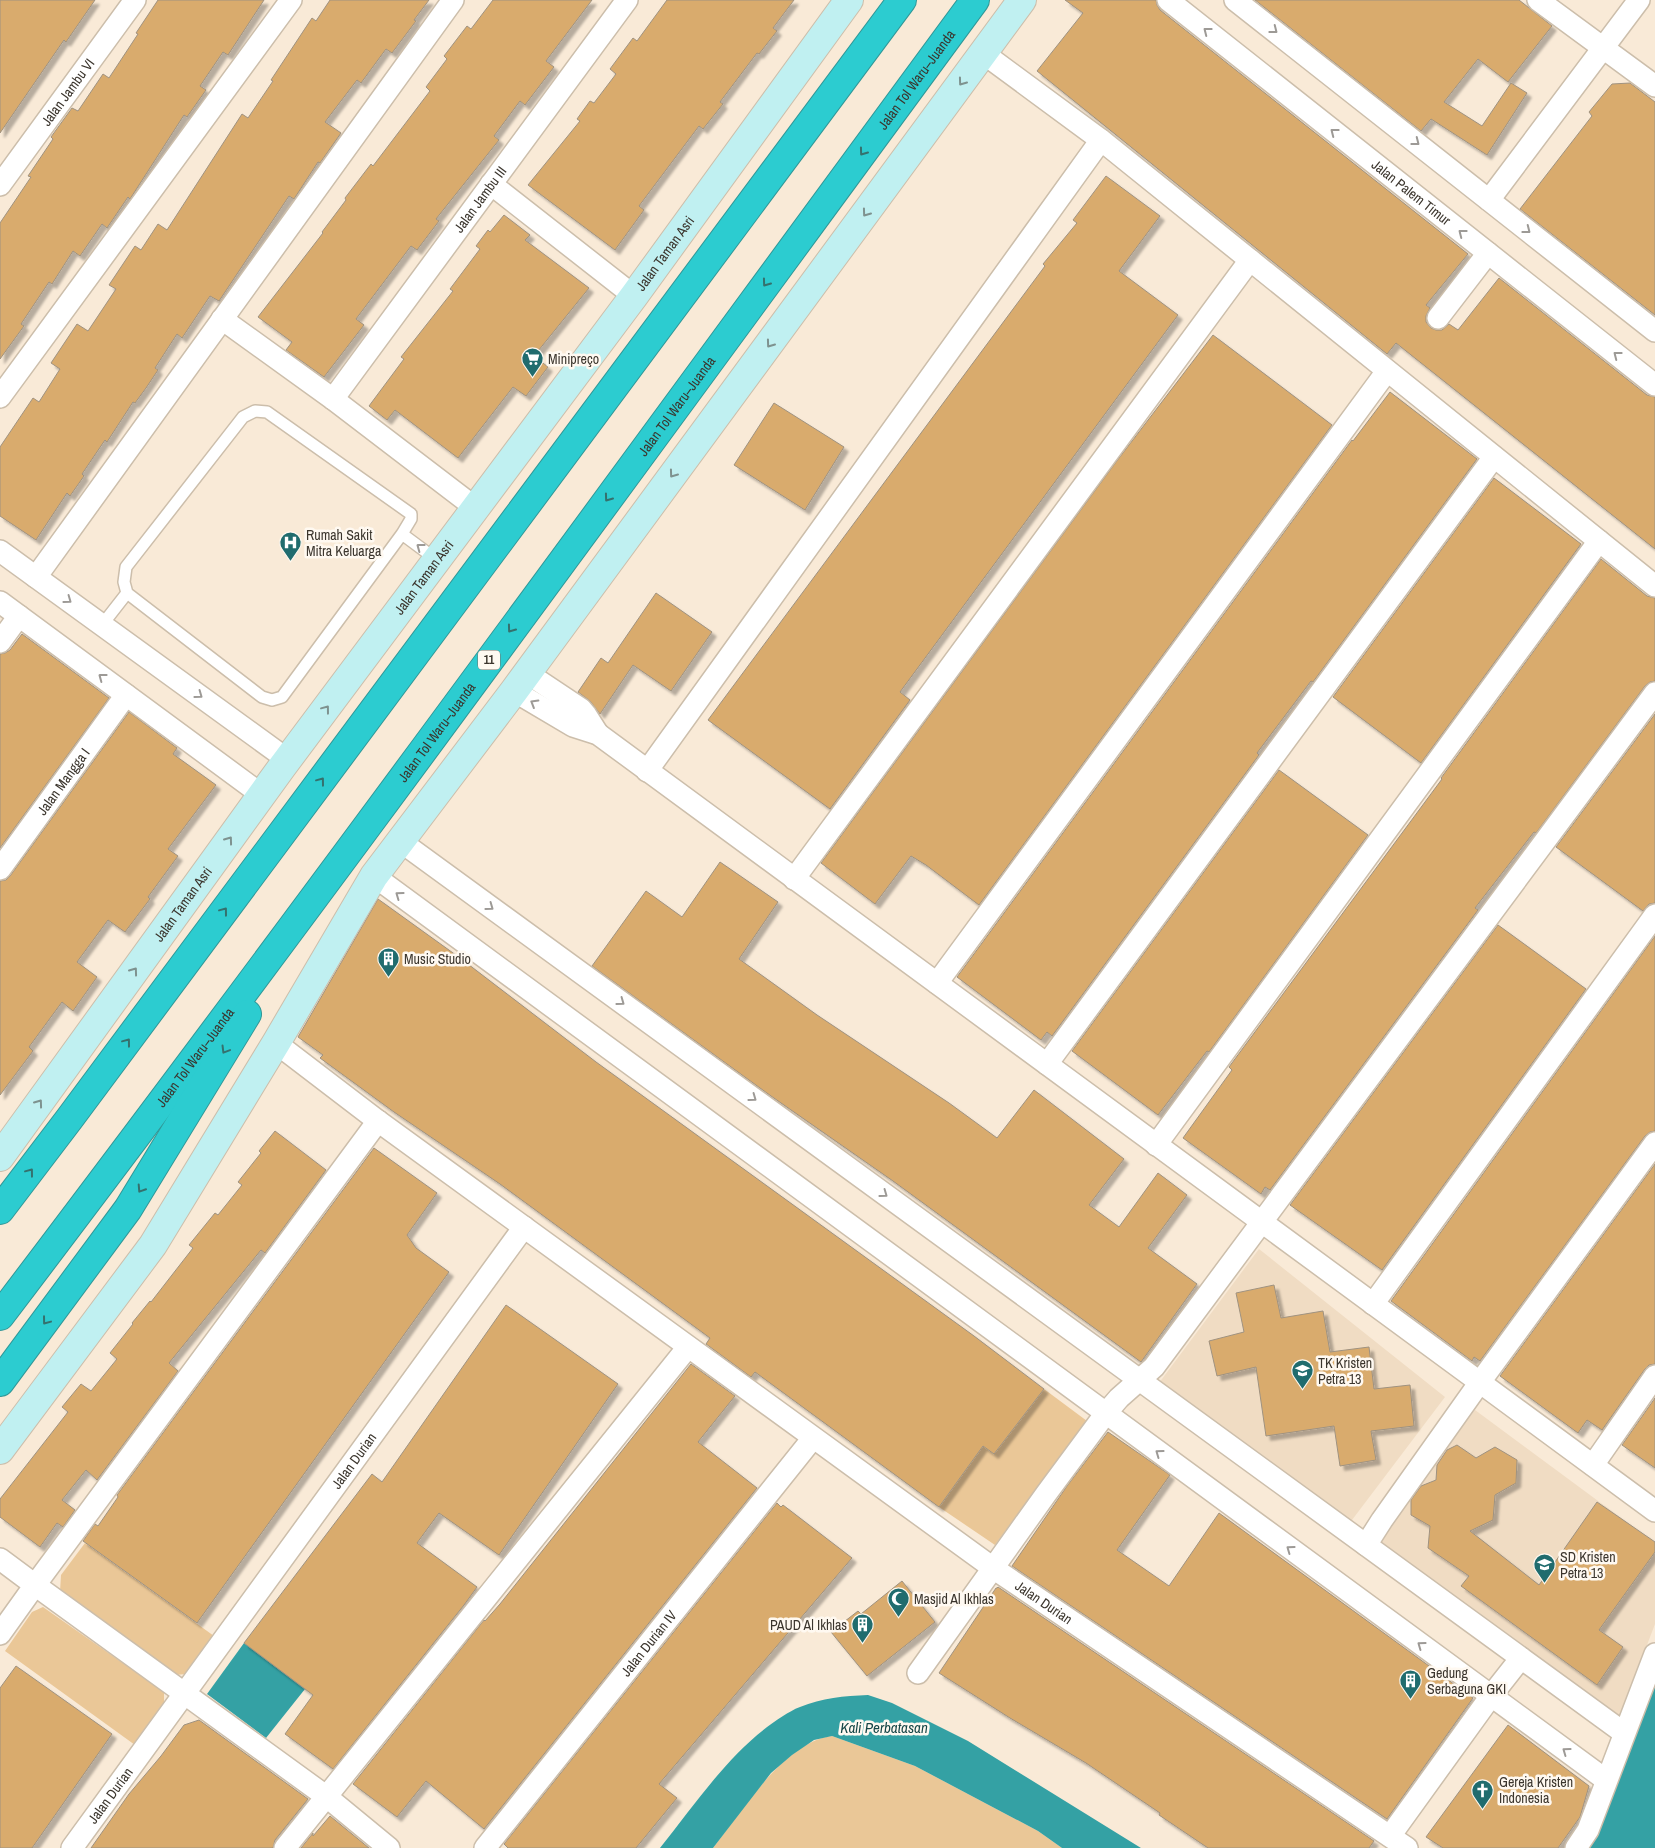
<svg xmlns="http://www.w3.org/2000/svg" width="1655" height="1848" font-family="'Archivo Narrow',sans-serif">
<defs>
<filter id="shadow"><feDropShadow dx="4.5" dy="4.5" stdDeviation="1" flood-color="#0004"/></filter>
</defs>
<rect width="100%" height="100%" fill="#f9ead7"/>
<!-- built -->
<path fill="#f0dcc3" d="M 1259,1249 L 1445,1397 L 1349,1524 L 1159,1383 Z
M 1475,1410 L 1655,1543 L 1655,1624 L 1618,1721 L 1374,1540 Z"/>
<!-- green -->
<path fill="#eac797" d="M 1044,1389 L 1087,1421 L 995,1545 L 939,1507 L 983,1446 L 994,1454 Z
M 85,1543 L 214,1636 L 187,1674 L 174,1675 L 60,1592 L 61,1575 Z
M 43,1607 L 164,1692 L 164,1705 L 135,1745 L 5,1651 L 32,1612 Z
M 832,1736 L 915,1766 L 1038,1831 L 1062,1848 L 713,1848 C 740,1813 785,1741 832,1736 Z"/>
<!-- water -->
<path fill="#34a1a4" d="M 244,1643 L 305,1689 L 266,1738 L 207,1694 Z
M 1655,1679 L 1655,1848 L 1589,1848 L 1591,1844 Z
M 868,1695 L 892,1703 L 968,1741 L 1141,1848 L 1062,1848 L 1038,1831 L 915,1766 L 832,1736 L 814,1740 L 792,1755 L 771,1773 L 713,1848 L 660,1848 C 697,1802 732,1748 783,1716 C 788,1713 794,1709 800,1707 C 822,1698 844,1696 868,1695 Z"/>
<!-- building -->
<path fill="#d9ab6d" stroke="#9f9280" filter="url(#shadow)" d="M 0,0 L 95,0 L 66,42 L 64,40 L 0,133 Z
M 158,0 L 264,0 L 228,55 L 223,52 L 200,86 L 206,90 L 187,117 L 184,115 L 130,199 L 128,197 L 107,228 L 102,224 L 80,256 L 73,251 L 52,284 L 49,282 L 21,324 L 24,326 L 0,359 L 0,223 L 31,177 L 28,176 L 53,139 L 51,137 L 72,108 L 78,111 L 103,74 L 109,78 L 138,34 L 136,33 Z
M 330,0 L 429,0 L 414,20 L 416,21 L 392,53 L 386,49 L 361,83 L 357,80 L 325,122 L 341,133 L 320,163 L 318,162 L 294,199 L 289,196 L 219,301 L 210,296 L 182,338 L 177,334 L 155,368 L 158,370 L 146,388 L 135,403 L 133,402 L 107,442 L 105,440 L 82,474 L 84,476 L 70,496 L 67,493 L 36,540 L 0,516 L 0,447 L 33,398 L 39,402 L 60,369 L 51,363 L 77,324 L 88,331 L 116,289 L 109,285 L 135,246 L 141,250 L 158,224 L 167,230 L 242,114 L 248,118 L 273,81 L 271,80 L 312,18 L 316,21 Z
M 493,0 L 592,0 L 546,61 L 554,67 L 525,105 L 520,101 L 494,136 L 499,140 L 436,219 L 439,221 L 417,250 L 411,246 L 356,319 L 364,325 L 324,377 L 286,350 L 292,342 L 258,317 L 323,233 L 322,232 L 346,200 L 345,198 L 371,164 L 373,166 L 430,91 L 426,87 L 447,59 L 444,56 L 467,26 L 471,29 Z
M 667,0 L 794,0 L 773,28 L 777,31 L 759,54 L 757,53 L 720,102 L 723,104 L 703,129 L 699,126 L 639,206 L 644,210 L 615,250 L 528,185 L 580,121 L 577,119 L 590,101 L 594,103 L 616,74 L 610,69 L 633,38 L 637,41 Z
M 1065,0 L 1156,0 L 1157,5 L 1160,10 L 1468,254 L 1426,305 L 1430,308 L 1426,316 L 1426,322 L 1431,328 L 1436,330 L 1442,330 L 1449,324 L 1458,330 L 1499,278 L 1647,395 L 1655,397 L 1655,549 L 1396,343 L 1387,354 L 1037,71 L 1083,13 Z
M 1255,0 L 1519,0 L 1552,26 L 1508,82 L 1478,59 L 1444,102 L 1482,126 L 1511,83 L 1527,93 L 1487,155 L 1431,119 L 1421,131 Z
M 1630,83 L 1655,102 L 1655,315 L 1520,209 L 1592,116 L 1589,112 L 1612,84 Z
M 1106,176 L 1160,216 L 1119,271 L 1178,315 L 900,692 L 910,700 L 830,809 L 708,720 L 1045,266 L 1043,264 L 1077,223 L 1073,220 Z
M 504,215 L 530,235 L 525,240 L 589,288 L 534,356 L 548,367 L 526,396 L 513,387 L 458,458 L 395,410 L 387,420 L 369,406 L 404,359 L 401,357 L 453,291 L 450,289 L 480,249 L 476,246 L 488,230 L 490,232 Z
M 1213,335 L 1332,425 L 979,905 L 926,865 L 911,856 L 875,904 L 821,863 L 1116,462 Z
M 1390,392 L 1477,459 L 1313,682 L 1311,681 L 1257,753 L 1259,755 L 1052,1036 L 1047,1032 L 1041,1040 L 957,977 L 1352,440 L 1353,441 Z
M 774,403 L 844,447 L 805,510 L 734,465 Z
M 1494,478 L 1581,544 L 1421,763 L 1333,697 Z
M 1601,559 L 1647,596 L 1655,598 L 1655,681 L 1650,682 L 1645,686 L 1536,833 L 1534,832 L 1475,908 L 1478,910 L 1270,1190 L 1265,1187 L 1261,1194 L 1183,1138 L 1232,1070 L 1229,1067 L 1442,779 L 1441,778 Z
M 656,593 L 712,632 L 671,691 L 633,665 L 600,714 L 590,701 L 578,692 L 601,658 L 608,663 Z
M 22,634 L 109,698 L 0,848 L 0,654 L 5,653 L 10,650 Z
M 129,712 L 177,748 L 173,754 L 216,785 L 168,849 L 178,856 L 148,897 L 150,899 L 125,932 L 108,920 L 77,962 L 97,977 L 73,1011 L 62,1002 L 29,1047 L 33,1051 L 0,1095 L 0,881 L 6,880 L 10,876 Z
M 1655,714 L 1655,903 L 1649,904 L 1643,911 L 1556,847 Z
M 1279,770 L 1368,835 L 1209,1052 L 1207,1051 L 1158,1115 L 1072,1051 Z
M 720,862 L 778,902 L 739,959 L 817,1015 L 949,1103 L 997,1138 L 1034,1090 L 1124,1159 L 1089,1205 L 1119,1227 L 1158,1173 L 1187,1195 L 1148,1248 L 1197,1284 L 1141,1362 L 893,1181 L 771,1096 L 592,966 L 646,891 L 682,917 Z
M 378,899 L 460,958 L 596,1062 L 974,1336 L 1044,1389 L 994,1454 L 983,1446 L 939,1507 L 755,1372 L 751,1377 L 706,1344 L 710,1338 L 500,1184 L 394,1112 L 320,1058 L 323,1055 L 298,1037 Z
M 1498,925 L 1586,989 L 1382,1270 L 1290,1205 Z
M 1655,936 L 1655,1131 L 1650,1132 L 1645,1136 L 1480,1361 L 1474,1357 L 1472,1361 L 1391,1301 Z
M 275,1131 L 326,1170 L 265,1253 L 261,1250 L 169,1363 L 178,1371 L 97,1480 L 86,1470 L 62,1500 L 75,1510 L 63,1527 L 57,1523 L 40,1547 L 0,1517 L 0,1499 L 68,1412 L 62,1407 L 81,1384 L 91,1391 L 117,1359 L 110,1353 L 133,1324 L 132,1323 L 150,1301 L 151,1302 L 193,1248 L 189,1245 L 215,1213 L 218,1215 L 242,1185 L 238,1182 L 261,1153 L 259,1151 Z
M 374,1148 L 437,1193 L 407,1235 L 416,1248 L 449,1272 L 197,1623 L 83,1541 L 95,1524 L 98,1526 L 118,1497 L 117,1495 Z
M 1655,1164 L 1655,1364 L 1649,1365 L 1645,1369 L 1602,1430 L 1587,1420 L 1578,1433 L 1500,1376 Z
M 1274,1285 L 1281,1318 L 1323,1311 L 1330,1352 L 1369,1347 L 1374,1389 L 1410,1385 L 1414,1426 L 1371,1431 L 1376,1460 L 1340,1466 L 1334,1426 L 1266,1436 L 1256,1367 L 1217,1376 L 1209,1341 L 1244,1332 L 1236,1293 Z
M 506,1305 L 618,1384 L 499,1555 L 439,1513 L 417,1543 L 477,1587 L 464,1605 L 333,1769 L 285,1734 L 313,1695 L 244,1643 L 372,1474 L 382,1482 Z
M 691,1364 L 735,1396 L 698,1442 L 757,1488 L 484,1829 L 426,1781 L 397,1817 L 353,1784 L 484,1620 L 485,1621 L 500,1604 Z
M 1655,1398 L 1655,1468 L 1622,1445 Z
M 1108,1432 L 1170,1475 L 1117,1550 L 1169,1586 L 1219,1513 L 1473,1698 L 1387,1819 L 1012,1566 L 1067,1486 Z
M 1457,1445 L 1476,1458 L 1495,1447 L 1517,1460 L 1516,1483 L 1495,1495 L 1493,1520 L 1470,1531 L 1539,1585 L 1597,1502 L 1655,1542 L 1655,1552 L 1599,1630 L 1623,1647 L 1597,1685 L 1461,1586 L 1469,1576 L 1428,1548 L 1430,1526 L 1411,1515 L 1411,1500 L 1421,1486 L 1436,1480 L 1437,1465 L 1447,1450 Z
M 777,1503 L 781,1507 L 783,1505 L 852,1558 L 659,1784 L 677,1798 L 636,1848 L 508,1848 L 504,1844 Z
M 902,1581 L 935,1622 L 867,1676 L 831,1632 L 858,1611 L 861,1614 Z
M 998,1587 L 1374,1841 L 1369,1848 L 1208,1848 L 1159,1815 L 1160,1813 L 1086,1763 L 1010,1718 L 939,1673 L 996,1588 L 997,1588 Z
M 16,1666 L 112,1734 L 32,1848 L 0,1848 L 0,1688 Z
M 199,1720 L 308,1799 L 275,1840 L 273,1848 L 91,1848 L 129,1794 L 161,1756 L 184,1725 Z
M 1508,1725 L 1589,1786 L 1580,1817 L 1558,1848 L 1443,1848 L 1426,1837 Z
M 330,1816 L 369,1848 L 301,1848 L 313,1833 L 313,1836 Z"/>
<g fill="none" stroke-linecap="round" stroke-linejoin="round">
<defs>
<path id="lane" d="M 255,411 L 267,412 L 411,514 L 411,519 L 402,534 L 282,697 L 272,700 L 262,697 L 127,593 L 124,582 L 126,567 L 243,417 Z
M 402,534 L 437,560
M 102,625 L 127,593"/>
<g id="street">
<path id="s1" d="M 1168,0 L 1655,385"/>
<path d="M 1235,0 L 1655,331"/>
<path d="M 1538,0 L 1655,86"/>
<path d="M 983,53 L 1101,140 L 1655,586"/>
<path d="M 491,184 L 634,296"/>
<path id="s2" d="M 0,185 L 135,0"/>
<path d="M 1489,200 L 1639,0"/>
<path d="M 1438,318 L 1488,253"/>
<path d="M 222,319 L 333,399 L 477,509"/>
<path d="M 0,397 L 291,0"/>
<path id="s3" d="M 333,399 L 627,0"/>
<path d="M 0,551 L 288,760"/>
<path d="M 36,577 L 453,0"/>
<path d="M 0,602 L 262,795"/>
<path d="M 0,642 L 19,616"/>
<path d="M 527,673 L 581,709 L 586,715 L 598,734"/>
<path d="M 514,691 L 573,726 L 598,734 L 1655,1511"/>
<path d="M 647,771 L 1101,140"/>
<path d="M 400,841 L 1624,1733"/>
<path id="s4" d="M 0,869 L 126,695"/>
<path d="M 374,876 L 1606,1780"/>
<path d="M 794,879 L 1250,260"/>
<path d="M 937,983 L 1387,371"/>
<path id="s5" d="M 276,1043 L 378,1121 L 993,1568 L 1407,1848"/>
<path d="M 1047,1064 L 1494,457"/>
<path d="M 378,1121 L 35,1585 L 327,1797 L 389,1848"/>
<path d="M 1156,1145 L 1599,541"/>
<path d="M 1373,1304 L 1655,915"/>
<path d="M 1593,1465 L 1655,1376"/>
<path d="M 1366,1545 L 1382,1520 L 1480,1382 L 1655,1143"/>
<path d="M 0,1559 L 35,1585 L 0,1634"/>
<path d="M 918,1673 L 1046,1494 L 1106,1413 L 1119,1398 L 1154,1367 L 1655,693"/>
<path d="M 1390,1836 L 1491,1696 L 1521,1658"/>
<path id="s6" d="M 72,1848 L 524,1227"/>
<path d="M 285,1848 L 688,1347"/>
<path id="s7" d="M 485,1848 L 813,1438"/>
<path d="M 1576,1848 L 1588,1830 L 1655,1654"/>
</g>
<g id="secondary">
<path id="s8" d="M 0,1157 L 282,767 L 634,296 L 849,0"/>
<path d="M 0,1450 L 153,1245 L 276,1043 L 374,876 L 514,691 L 1022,0"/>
</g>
<g id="highway">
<path d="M 0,1210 L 70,1118 L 902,0"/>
<path id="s9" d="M 0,1316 C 330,882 651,440 975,0"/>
<path d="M 0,1382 L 128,1209 L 247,1014"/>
</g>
</defs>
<!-- lane casing -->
<use href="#lane" stroke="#ccbeab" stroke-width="14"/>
<!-- street casing -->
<use href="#street" stroke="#ccbeab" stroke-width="24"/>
<!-- secondary casing -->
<use href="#secondary" stroke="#ccbeab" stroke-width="30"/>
<!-- highway casing -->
<use href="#highway" stroke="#319797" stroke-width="30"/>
<!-- lane -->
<use href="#lane" stroke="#fff" stroke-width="11"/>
<!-- street -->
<use href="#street" stroke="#fff" stroke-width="21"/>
<!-- secondary -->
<use href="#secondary" stroke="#c0f0f1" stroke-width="28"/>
<!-- highway -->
<use href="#highway" stroke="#2cccd0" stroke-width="28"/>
</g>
<!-- one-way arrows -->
<defs><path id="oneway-chevron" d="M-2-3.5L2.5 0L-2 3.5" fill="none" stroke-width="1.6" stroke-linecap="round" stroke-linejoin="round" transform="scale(1.25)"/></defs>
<g stroke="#9d9a96">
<use href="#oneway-chevron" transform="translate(1274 30) rotate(38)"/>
<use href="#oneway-chevron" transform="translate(1207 31) rotate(-142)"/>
<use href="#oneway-chevron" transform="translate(1334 132) rotate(-142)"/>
<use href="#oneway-chevron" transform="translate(1416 142) rotate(38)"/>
<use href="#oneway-chevron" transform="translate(1527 230) rotate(38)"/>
<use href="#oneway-chevron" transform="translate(1462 233) rotate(-142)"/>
<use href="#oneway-chevron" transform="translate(1617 355) rotate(-142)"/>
<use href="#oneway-chevron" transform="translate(420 547) rotate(-143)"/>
<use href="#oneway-chevron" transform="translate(68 600) rotate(36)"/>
<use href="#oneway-chevron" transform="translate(102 677) rotate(-143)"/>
<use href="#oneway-chevron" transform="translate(199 695) rotate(36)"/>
<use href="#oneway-chevron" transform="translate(534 703) rotate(-149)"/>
<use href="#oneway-chevron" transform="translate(399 895) rotate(-144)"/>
<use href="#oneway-chevron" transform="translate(490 907) rotate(36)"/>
<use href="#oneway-chevron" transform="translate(621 1002) rotate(36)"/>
<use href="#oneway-chevron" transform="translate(753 1098) rotate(36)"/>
<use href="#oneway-chevron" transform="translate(884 1194) rotate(36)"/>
<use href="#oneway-chevron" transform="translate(1159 1453) rotate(-144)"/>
<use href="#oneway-chevron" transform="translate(1290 1549) rotate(-144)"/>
<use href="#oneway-chevron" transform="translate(1421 1645) rotate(-144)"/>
<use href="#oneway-chevron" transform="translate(1566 1751) rotate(-144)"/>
</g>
<g stroke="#7e928f">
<use href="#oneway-chevron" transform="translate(962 82) rotate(126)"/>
<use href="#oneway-chevron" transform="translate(866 213) rotate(126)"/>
<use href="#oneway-chevron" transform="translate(770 344) rotate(126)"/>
<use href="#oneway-chevron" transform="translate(673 474) rotate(126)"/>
<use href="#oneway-chevron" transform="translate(326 709) rotate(-53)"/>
<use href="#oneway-chevron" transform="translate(229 840) rotate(-54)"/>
<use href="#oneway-chevron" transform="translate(134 971) rotate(-54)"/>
<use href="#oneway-chevron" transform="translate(39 1103) rotate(-54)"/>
</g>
<g stroke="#35716e">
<use href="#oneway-chevron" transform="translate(863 152) rotate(126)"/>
<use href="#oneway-chevron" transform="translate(766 283) rotate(126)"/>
<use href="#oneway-chevron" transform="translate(608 498) rotate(126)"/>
<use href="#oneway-chevron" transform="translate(511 629) rotate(126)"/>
<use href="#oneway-chevron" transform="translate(321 781) rotate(-53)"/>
<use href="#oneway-chevron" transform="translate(224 911) rotate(-53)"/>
<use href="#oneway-chevron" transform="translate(127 1042) rotate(-53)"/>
<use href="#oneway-chevron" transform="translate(225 1050) rotate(121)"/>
<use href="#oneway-chevron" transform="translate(30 1172) rotate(-53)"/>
<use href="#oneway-chevron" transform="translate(141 1189) rotate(123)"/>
<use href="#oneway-chevron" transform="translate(46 1321) rotate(127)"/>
</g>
<!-- icons -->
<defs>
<symbol id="supermarket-pin" viewBox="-11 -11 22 30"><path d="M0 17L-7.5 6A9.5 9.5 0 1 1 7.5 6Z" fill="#206c6e" stroke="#fff9f1"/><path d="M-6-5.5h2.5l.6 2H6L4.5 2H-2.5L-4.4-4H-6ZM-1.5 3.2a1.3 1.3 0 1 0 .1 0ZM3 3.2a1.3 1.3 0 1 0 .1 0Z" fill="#fff"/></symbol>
<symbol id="hospital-pin" viewBox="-11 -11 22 30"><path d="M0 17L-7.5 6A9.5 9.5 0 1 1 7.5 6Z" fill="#206c6e" stroke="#fff9f1"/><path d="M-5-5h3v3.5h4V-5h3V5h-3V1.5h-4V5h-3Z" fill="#fff"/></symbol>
<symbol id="building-pin" viewBox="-11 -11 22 30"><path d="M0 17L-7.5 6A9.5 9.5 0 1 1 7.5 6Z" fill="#206c6e" stroke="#fff9f1"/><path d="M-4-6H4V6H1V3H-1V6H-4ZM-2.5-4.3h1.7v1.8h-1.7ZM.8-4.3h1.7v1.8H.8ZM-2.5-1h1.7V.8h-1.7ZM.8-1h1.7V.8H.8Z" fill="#fff"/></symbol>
<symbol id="school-pin" viewBox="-11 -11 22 30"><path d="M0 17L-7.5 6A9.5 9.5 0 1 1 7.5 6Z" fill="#206c6e" stroke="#fff9f1"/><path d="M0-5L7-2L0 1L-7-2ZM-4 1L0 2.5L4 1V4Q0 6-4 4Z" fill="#fff"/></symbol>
<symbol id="mosque-pin" viewBox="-11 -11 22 30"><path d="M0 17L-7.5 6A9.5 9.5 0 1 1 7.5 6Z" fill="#206c6e" stroke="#fff9f1"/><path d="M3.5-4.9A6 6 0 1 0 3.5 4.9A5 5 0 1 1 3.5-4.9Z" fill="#fff"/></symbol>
<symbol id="church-pin" viewBox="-11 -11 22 30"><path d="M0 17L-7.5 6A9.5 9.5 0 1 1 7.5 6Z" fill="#206c6e" stroke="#fff9f1"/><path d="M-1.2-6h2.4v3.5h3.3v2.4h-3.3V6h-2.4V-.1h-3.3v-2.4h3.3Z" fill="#fff"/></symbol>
</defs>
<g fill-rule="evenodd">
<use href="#supermarket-pin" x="520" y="346" width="25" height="34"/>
<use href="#hospital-pin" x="278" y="530" width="25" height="34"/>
<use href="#building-pin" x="376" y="946" width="25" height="34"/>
<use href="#school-pin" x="1290" y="1358" width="25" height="34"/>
<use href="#school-pin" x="1532" y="1552" width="25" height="34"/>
<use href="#mosque-pin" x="886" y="1586" width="25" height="34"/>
<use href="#building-pin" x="850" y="1612" width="25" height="34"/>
<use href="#building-pin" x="1398" y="1668" width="25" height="34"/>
<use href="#church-pin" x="1470" y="1778" width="25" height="34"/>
</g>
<g text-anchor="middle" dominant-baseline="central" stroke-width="5" stroke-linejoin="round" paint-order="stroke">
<!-- shield labels -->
<rect fill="#fff9f1" stroke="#767068" stroke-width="1" x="478" y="650.5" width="22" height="19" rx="4"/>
<g font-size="12" font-weight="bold" fill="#3b352d">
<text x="489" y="660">11</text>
</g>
<!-- street labels -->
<g font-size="14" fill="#3b352d" stroke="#fff9f1">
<text stroke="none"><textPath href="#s9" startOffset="1539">Jalan Tol Waru–Juanda</textPath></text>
<text stroke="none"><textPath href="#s2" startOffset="115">Jalan Jambu VI</textPath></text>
<text stroke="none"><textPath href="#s1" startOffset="310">Jalan Palem Timur</textPath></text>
<text stroke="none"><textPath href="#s3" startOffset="248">Jalan Jambu III</textPath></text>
<text stroke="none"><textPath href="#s8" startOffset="1122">Jalan Taman Asri</textPath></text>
<text stroke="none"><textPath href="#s9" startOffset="1134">Jalan Tol Waru–Juanda</textPath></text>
<text stroke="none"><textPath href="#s8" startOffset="718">Jalan Taman Asri</textPath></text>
<text stroke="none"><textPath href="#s9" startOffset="729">Jalan Tol Waru–Juanda</textPath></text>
<text stroke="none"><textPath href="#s4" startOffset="108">Jalan Mangga I</textPath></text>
<text stroke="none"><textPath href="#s8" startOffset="312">Jalan Taman Asri</textPath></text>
<text stroke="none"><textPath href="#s9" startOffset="324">Jalan Tol Waru–Juanda</textPath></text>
<text stroke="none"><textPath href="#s6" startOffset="479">Jalan Durian</textPath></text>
<text stroke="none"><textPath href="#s5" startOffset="950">Jalan Durian</textPath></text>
<text stroke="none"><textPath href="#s7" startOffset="262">Jalan Durian IV</textPath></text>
<text stroke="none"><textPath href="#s6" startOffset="65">Jalan Durian</textPath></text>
</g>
<!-- poi labels -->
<g font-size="14" fill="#3b352d" stroke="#fff9f1" text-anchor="start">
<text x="548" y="359">Minipreço</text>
<text x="306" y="535">Rumah Sakit<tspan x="306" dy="16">Mitra Keluarga</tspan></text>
<text x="404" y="959">Music Studio</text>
<text x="1318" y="1363">TK Kristen<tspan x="1318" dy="16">Petra 13</tspan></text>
<text x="1560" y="1557">SD Kristen<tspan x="1560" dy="16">Petra 13</tspan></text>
<text x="914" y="1599">Masjid Al Ikhlas</text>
<text x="847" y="1625" text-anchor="end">PAUD Al Ikhlas</text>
<text x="1427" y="1673">Gedung<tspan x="1427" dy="16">Serbaguna GKI</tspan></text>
<text x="1499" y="1782">Gereja Kristen<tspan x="1499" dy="16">Indonesia</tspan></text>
</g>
<!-- water labels -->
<g font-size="15" font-style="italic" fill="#164647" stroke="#fff9f1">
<text x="884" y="1727">Kali Perbatasan</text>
</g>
</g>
</svg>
